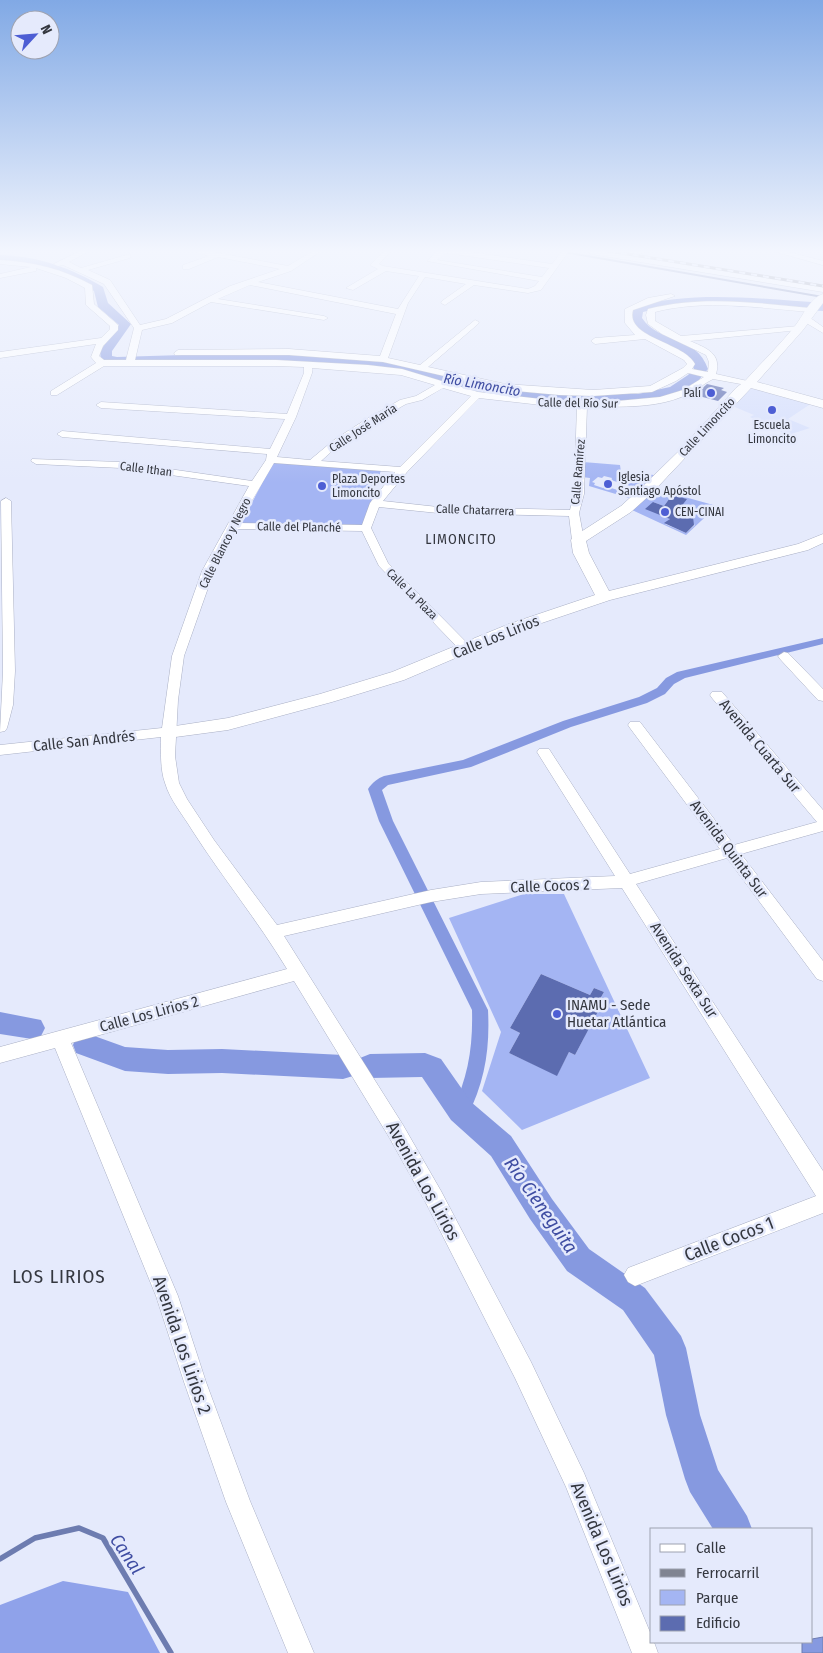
<svg xmlns="http://www.w3.org/2000/svg" width="823" height="1653" font-family="'Fira Sans Condensed',sans-serif">
<rect width="100%" height="100%" fill="#e5eafc"/>
<!-- built -->
<path fill="#d6dffc" d="M 751,386 L 812,403 L 788,419 L 810,428 L 788,435 L 750,417 L 754,415 L 730,405 Z"/>
<!-- green -->
<path fill="#a4b5f3" fill-rule="evenodd" d="M 273,462 L 381,470 L 364,525 L 241,524 Z
M 583,462 L 620,465 L 621,472 L 654,475 L 629,498 L 589,486 L 590,478 L 582,477 ZM 604,476 L 612,478 L 611,480 L 636,488 L 630,494 L 605,486 L 603,488 L 594,485 L 595,483 L 592,482 L 598,477 L 602,478 Z
M 656,489 L 717,506 L 686,535 L 632,510 ZM 672,495 L 686,499 L 675,515 L 684,520 L 685,517 L 693,517 L 693,521 L 688,521 L 695,525 L 686,533 L 665,524 L 670,519 L 653,502 L 664,506 Z
M 524,894 L 564,894 L 650,1078 L 522,1130 L 482,1091 L 501,1032 L 449,918 ZM 541,974 L 590,995 L 594,988 L 604,992 L 600,999 L 603,1001 L 575,1055 L 569,1052 L 557,1075 L 509,1053 L 520,1033 L 510,1028 Z"/>
<!-- forest -->
<path fill="#8fa2ea" d="M 63,1581 L 128,1592 L 160,1653 L 0,1653 L 0,1605 Z"/>
<!-- water -->
<path fill="#8699e0" stroke="#6d7cb0" d="M 823,1637 L 823,1653 L 802,1653 L 802,1642 L 812,1642 L 812,1639 Z"/>
<g fill="none" stroke-linecap="round" stroke-linejoin="round">
<!-- stream-far1 -->
<path stroke="#6d7cb0" stroke-width="2" d="M 564,252 L 823,297"/>
<!-- stream -->
<path stroke="#6d7cb0" stroke-width="5.5" d="M 0,1559 L 35,1538 L 79,1528 L 103,1538 L 171,1653"/>
<!-- canal -->
<path fill="#8699e0" fill-rule="evenodd" d="M 823,638 L 823,644 L 685,678 L 674,684 L 665,694 L 647,703 L 571,727 L 471,767 L 388,785 L 382,790 L 393,821 L 488,1010 C 490,1049 485,1081 467,1117 L 461,1119 L 455,1117 L 452,1111 C 468,1077 473,1048 472,1010 L 379,821 L 368,789 C 372,783 378,778 384,776 L 463,760 L 563,721 L 639,697 L 657,688 L 666,678 L 677,672 Z"/>
<!-- river -->
<path fill="#8699e0" fill-rule="evenodd" d="M 0,255 C 38,256 71,268 103,287 L 108,303 L 131,324 L 112,351 L 112,356 L 117,357 L 278,352 L 392,361 L 474,383 L 561,394 L 638,394 L 670,387 L 688,375 L 694,369 C 686,343 657,346 639,331 C 635,328 633,322 630,318 L 634,307 C 692,290 762,299 823,303 L 823,311 L 695,304 L 667,306 L 643,312 L 642,318 C 659,344 696,334 708,369 L 698,381 L 674,394 L 638,402 L 561,402 L 473,391 L 392,369 L 278,360 L 111,364 L 101,361 L 100,351 L 119,325 L 98,307 L 94,291 C 64,273 35,262 0,261 Z
M 0,1012 L 41,1020 L 45,1028 L 41,1036 L 32,1039 L 0,1034 Z
M 86,1033 L 125,1047 L 168,1050 L 222,1049 L 343,1055 L 353,1058 L 357,1067 L 353,1076 L 343,1079 L 222,1073 L 168,1074 L 125,1071 L 76,1053 L 73,1045 L 76,1037 Z
M 425,1053 L 441,1059 L 471,1102 L 511,1136 L 552,1199 L 589,1249 L 645,1288 L 681,1336 L 686,1348 L 700,1415 L 718,1470 L 747,1516 L 752,1529 L 713,1529 L 690,1492 L 685,1479 L 666,1415 L 654,1355 L 623,1310 L 567,1271 L 530,1219 L 491,1156 L 451,1120 L 422,1077 L 370,1078 L 360,1074 L 356,1066 L 360,1058 L 370,1054 Z"/>
</g>
<!-- building -->
<path fill="#5c6cb0" d="M 707,384 L 724,388 L 721,390 L 727,392 L 718,401 L 695,395 Z
M 672,495 L 687,499 L 674,516 L 693,517 L 694,525 L 686,533 L 664,523 L 670,519 L 645,509 L 653,502 L 664,506 Z
M 541,974 L 590,995 L 594,988 L 604,992 L 600,999 L 604,1000 L 575,1055 L 569,1052 L 557,1076 L 509,1053 L 520,1033 L 510,1028 Z"/>
<g fill="none" stroke-linecap="round" stroke-linejoin="round">
<defs>
<path id="street" d="M 80,251 L 89,251 L 69,262 L 81,268 L 130,254 L 130,258 L 88,270 L 110,280 L 140,325 L 166,319 L 230,286 L 280,269 L 218,257 L 189,269 L 183,269 L 183,265 L 209,256 L 192,251 L 208,251 L 288,266 L 313,251 L 321,251 L 291,271 L 258,282 L 398,309 L 419,276 L 386,271 L 353,290 L 346,288 L 378,269 L 370,265 L 384,251 L 391,251 L 379,264 L 383,266 L 528,289 L 535,286 L 539,281 L 427,261 L 438,251 L 463,251 L 552,264 L 562,251 L 569,251 L 541,290 L 528,293 L 474,285 L 445,305 L 441,303 L 442,301 L 466,284 L 425,277 L 408,303 L 388,358 L 420,365 L 475,320 L 479,322 L 478,324 L 428,367 L 505,384 L 593,390 L 650,386 L 683,368 L 687,364 L 684,360 L 645,339 L 595,344 L 591,341 L 595,338 L 635,335 L 625,323 L 625,309 L 648,298 L 671,294 L 675,296 L 633,310 C 625,338 684,342 695,364 L 692,369 L 708,372 L 709,362 L 706,355 L 662,334 L 648,324 L 646,315 L 648,309 C 702,295 756,303 810,308 L 814,310 L 810,312 C 759,308 705,299 655,312 L 655,321 L 681,336 L 799,326 L 803,328 L 799,330 L 690,341 C 706,348 722,353 716,374 L 752,382 L 752,386 L 713,379 C 705,383 698,389 690,393 C 660,409 620,407 587,406 L 584,494 L 579,513 L 584,540 L 582,542 L 578,543 L 572,540 L 569,516 L 438,513 L 379,507 L 371,528 L 388,563 L 470,646 L 472,649 L 470,652 L 462,652 L 379,566 L 362,531 L 236,529 L 214,571 L 184,656 L 178,700 L 175,756 L 179,783 L 187,799 L 214,840 L 277,925 L 431,890 L 481,882 L 615,876 L 537,752 L 539,749 L 549,749 L 630,874 L 720,849 L 630,728 L 628,725 L 630,722 L 640,722 L 734,845 L 817,822 L 712,698 L 710,695 L 712,692 L 722,692 L 823,810 L 823,831 L 741,854 L 823,961 L 823,981 L 817,979 L 727,858 L 636,884 L 823,1171 L 823,1213 L 635,1286 L 628,1282 L 624,1275 L 628,1268 L 816,1196 L 622,888 L 481,894 L 431,902 L 284,936 L 403,1125 L 441,1191 L 531,1362 L 584,1473 L 652,1637 L 652,1642 L 654,1642 L 658,1653 L 632,1653 L 566,1487 L 515,1378 L 427,1205 L 389,1137 L 294,981 L 71,1043 L 178,1296 L 206,1382 L 250,1501 L 314,1653 L 288,1653 L 226,1502 L 184,1382 L 156,1296 L 55,1048 L 0,1063 L 0,1047 L 287,969 C 258,921 222,877 192,830 C 183,815 170,800 165,783 C 160,769 161,752 161,737 L 0,755 L 0,745 L 162,728 L 172,656 L 202,571 L 249,486 L 121,468 L 36,464 L 31,461 L 32,459 L 121,462 L 252,481 L 266,460 L 267,454 L 62,437 L 57,434 L 62,431 L 270,449 L 285,419 L 101,408 L 96,405 L 101,402 L 287,414 L 304,373 L 304,367 L 276,366 L 104,366 L 57,395 L 51,395 L 51,391 L 96,363 L 91,357 L 96,344 L 0,358 L 0,352 L 101,338 L 110,329 L 110,326 L 86,305 L 85,288 L 66,278 L 36,268 L 36,271 L 0,278 L 0,274 L 31,267 L 0,264 L 0,260 C 33,262 63,269 92,285 L 94,304 L 118,325 L 118,330 L 103,346 L 99,356 L 104,360 L 126,360 L 134,328 L 104,284 L 63,265 L 58,266 L 54,264 ZM 445,253 L 447,253 L 549,268 L 542,277 L 437,260 ZM 250,285 L 396,314 L 380,356 L 289,349 L 178,350 L 174,353 L 175,355 L 289,355 L 383,362 L 505,390 L 559,395 L 593,396 L 652,392 L 676,381 L 688,373 L 704,377 L 683,390 L 660,397 L 617,401 L 550,400 L 478,392 L 402,369 L 368,365 L 276,360 L 135,360 L 142,330 L 172,323 L 211,302 L 324,320 L 328,318 L 324,316 L 218,299 ZM 312,368 L 401,375 L 435,385 L 416,396 L 400,400 L 365,420 L 334,440 L 310,460 L 277,457 L 296,417 L 312,373 ZM 443,388 L 471,396 L 400,467 L 321,461 L 340,444 L 371,424 L 406,404 L 422,400 ZM 479,398 L 550,406 L 577,406 L 574,494 L 570,510 L 438,507 L 383,501 L 407,472 ZM 274,463 L 395,472 L 370,503 L 362,525 L 239,523 Z
M 628,251 L 651,251 L 620,259 L 620,255 Z
M 773,251 L 785,251 L 823,261 L 823,265 Z
M 803,317 L 809,317 L 823,327 L 823,333 L 803,321 Z
M 6,498 L 11,501 L 15,671 L 13,705 L 7,728 L 5,731 L 0,732 L 3,671 L 1,501 Z
M 784,652 L 788,653 L 823,689 L 823,701 L 818,700 L 780,659 L 778,656 Z"/>
<path id="secondary" d="M 586,251 L 610,251 L 823,286 L 823,292 L 591,254 Z
M 823,294 L 823,303 L 803,330 L 757,382 L 823,400 L 823,408 L 751,388 L 651,494 L 631,512 L 586,541 L 589,553 L 609,591 L 798,544 L 823,534 L 823,543 L 808,550 L 610,600 L 521,630 L 404,680 L 332,702 L 228,730 L 168,738 L 162,736 L 159,732 L 162,728 L 228,718 L 320,694 L 392,672 L 509,624 L 595,595 L 573,553 L 571,540 L 573,537 L 621,506 L 641,488 L 683,447 L 736,388 L 745,381 C 761,363 780,345 795,326 C 803,316 810,298 823,294 Z"/>
</defs>
<!-- street casing -->
<use href="#street" stroke="#aab0c5" stroke-width="1"/>
<!-- secondary casing -->
<use href="#secondary" stroke="#aab0c5" stroke-width="1"/>
<!-- street -->
<use href="#street" fill="#fff" fill-rule="evenodd"/>
<!-- secondary -->
<use href="#secondary" fill="#fff" fill-rule="evenodd"/>
<defs>
<path id="rail" d="M 609,251 L 823,286"/>
</defs>
<!-- rail casing -->
<use href="#rail" stroke="#808491" stroke-width="3"/>
<!-- rail -->
<use href="#rail" stroke="#e5eafc" stroke-width="2" stroke-dasharray="6" stroke-linecap="butt"/>
</g>
<!-- sky -->
<linearGradient id="sky" x2="0" y2="1"><stop stop-color="#81a9e5"/><stop offset="0.52" stop-color="#f3f6fe"/><stop offset="1" stop-color="#f3f6fe" stop-opacity="0"/></linearGradient>
<rect width="823" height="483" fill="url(#sky)"/>
<!-- markers -->
<g fill="#4d5ed4" stroke="#e5eafc" stroke-width="2">
<circle cx="711" cy="393" r="5"/>
<circle cx="772" cy="410" r="5"/>
<circle cx="608" cy="484" r="5"/>
<circle cx="322" cy="486" r="5"/>
<circle cx="665" cy="512" r="5"/>
<circle cx="557" cy="1014" r="5"/>
</g>
<g text-anchor="middle" dominant-baseline="central" stroke-width="5" stroke-linejoin="round" paint-order="stroke">
<!-- far-poi labels -->
<g font-size="12" fill="#34373f" stroke="#e5eafc" text-anchor="start">
<text x="701" y="393" text-anchor="end">Palí</text>
<text x="772" y="425" text-anchor="middle">Escuela<tspan x="772" dy="14">Limoncito</tspan></text>
<text x="618" y="477">Iglesia<tspan x="618" dy="14">Santiago Apóstol</tspan></text>
<text x="332" y="479">Plaza Deportes<tspan x="332" dy="14">Limoncito</tspan></text>
<text x="675" y="512">CEN-CINAI</text>
</g>
<!-- far-street labels -->
<g font-size="12" fill="#34373f" stroke="#e5eafc">
<text transform="translate(578 403) rotate(1)">Calle del Río Sur</text>
<text transform="translate(707 427) rotate(-47)">Calle Limoncito</text>
<text transform="translate(363 428) rotate(-33)">Calle José María</text>
<text transform="translate(146 469) rotate(7)">Calle Ithan</text>
<text transform="translate(578 472) rotate(-85)">Calle Ramírez</text>
<text transform="translate(475 510) rotate(2)">Calle Chatarrera</text>
<text transform="translate(299 527) rotate(1)">Calle del Planché</text>
<text transform="translate(225 543) rotate(-63)">Calle Blanco y Negro</text>
<text transform="translate(412 594) rotate(45)">Calle La Plaza</text>
</g>
<!-- far-water labels -->
<g font-size="14" font-style="italic" fill="#3f4da2" stroke="#e5eafc">
<text transform="translate(482 385) rotate(10)">Río Limoncito</text>
</g>
<!-- far-neighbourhood labels -->
<g font-size="14" letter-spacing="1" fill="#34373f" stroke="#e5eafc">
<text x="461" y="539">LIMONCITO</text>
</g>
<!-- street labels -->
<g font-size="15" fill="#34373f" stroke="#e5eafc">
<text transform="translate(496 637) rotate(-22)">Calle Los Lirios</text>
<text transform="translate(84 741) rotate(-6)">Calle San Andrés</text>
<text transform="translate(760 746) rotate(50)">Avenida Cuarta Sur</text>
<text transform="translate(729 849) rotate(53)">Avenida Quinta Sur</text>
<text transform="translate(550 886) rotate(-2)">Calle Cocos 2</text>
<text transform="translate(684 970) rotate(57)">Avenida Sexta Sur</text>
<text transform="translate(149 1014) rotate(-15)">Calle Los Lirios 2</text>
</g>
<!-- poi labels -->
<g font-size="15" fill="#34373f" stroke="#e5eafc" text-anchor="start">
<text x="567" y="1005">INAMU - Sede<tspan x="567" dy="17">Huetar Atlántica</tspan></text>
</g>
<!-- near-street labels -->
<g font-size="18" fill="#34373f" stroke="#e5eafc">
<text transform="translate(423 1181) rotate(61)">Avenida Los Lirios</text>
<text transform="translate(729 1239) rotate(-21)">Calle Cocos 1</text>
<text transform="translate(182 1345) rotate(71)">Avenida Los Lirios 2</text>
<text transform="translate(602 1544) rotate(67)">Avenida Los Lirios</text>
</g>
<!-- near-water labels -->
<g font-size="19" font-style="italic" fill="#3f4da2" stroke="#e5eafc">
<text transform="translate(541 1205) rotate(55)">Río Cieneguita</text>
<text transform="translate(127 1554) rotate(56)">Canal</text>
</g>
<!-- near-neighbourhood labels -->
<g font-size="19" letter-spacing="1" fill="#34373f" stroke="#e5eafc">
<text x="59" y="1276">LOS LIRIOS</text>
</g>
</g>
<!-- legend -->
<rect x="650" y="1528" width="162" height="115" fill="#e5eafc" stroke="#9ea2b0"/>
<rect x="660" y="1544" width="25" height="8" fill="#ffffff" stroke="#9ea2b0"/>
<text x="696" y="1553" font-size="15" fill="#34373f">Calle</text>
<rect x="660" y="1569" width="25" height="8" fill="#808491" stroke="#9ea2b0"/>
<text x="696" y="1578" font-size="15" fill="#34373f">Ferrocarril</text>
<rect x="660" y="1590" width="25" height="15" fill="#a4b5f3" stroke="#9ea2b0"/>
<text x="696" y="1603" font-size="15" fill="#34373f">Parque</text>
<rect x="660" y="1616" width="25" height="15" fill="#5c6cb0" stroke="#9ea2b0"/>
<text x="696" y="1628" font-size="15" fill="#34373f">Edificio</text>
<!-- north arrow -->
<g transform="translate(35 35) rotate(64)"><circle r="24" fill="#e5eafc" stroke="#9ea2b0"/>
<path d="M0-4L9 19L0 12L-9 19Z" fill="#4d5ed4"/>
<text y="-8" font-size="14" font-weight="bold" text-anchor="middle" fill="#34373f">N</text>
</g>
</svg>
